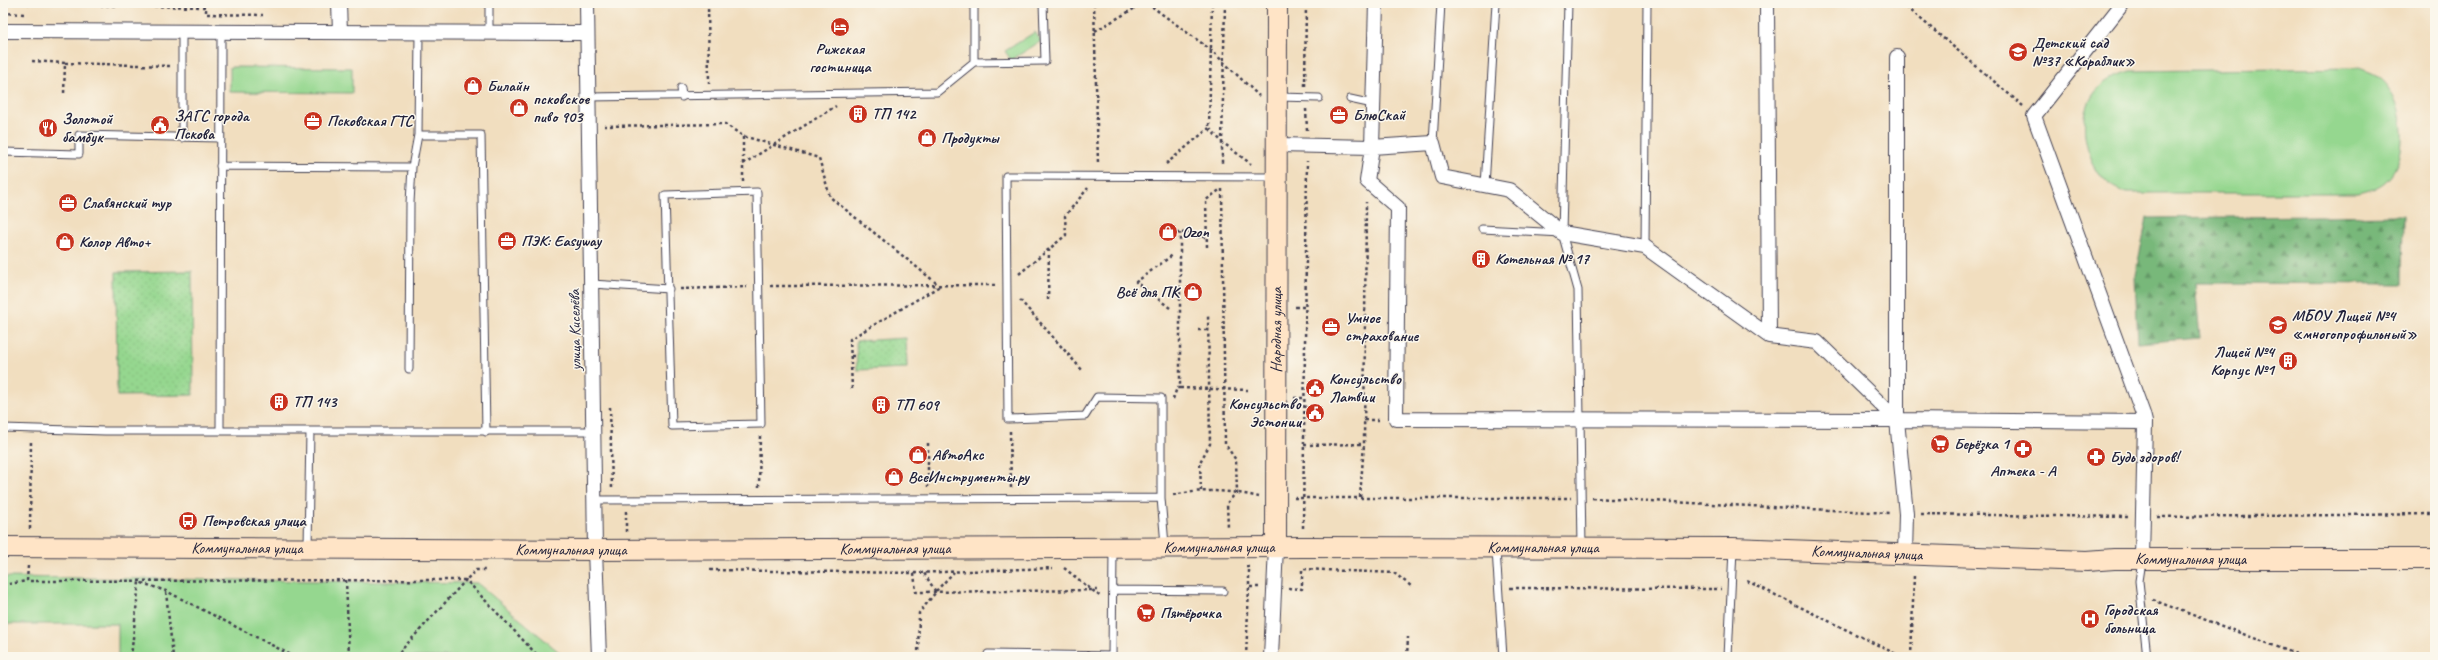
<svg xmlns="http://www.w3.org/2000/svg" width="2438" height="660" font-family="Caveat,sans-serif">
<defs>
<pattern id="forest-firs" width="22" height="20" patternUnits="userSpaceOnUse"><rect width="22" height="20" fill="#78b87a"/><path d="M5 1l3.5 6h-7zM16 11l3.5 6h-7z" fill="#629565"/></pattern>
<pattern id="park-dots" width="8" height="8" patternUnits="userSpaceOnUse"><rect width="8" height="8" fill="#95d78f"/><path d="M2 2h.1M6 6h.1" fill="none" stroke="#80b87c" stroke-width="1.8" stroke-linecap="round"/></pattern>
</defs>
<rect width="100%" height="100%" fill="#fbf7ec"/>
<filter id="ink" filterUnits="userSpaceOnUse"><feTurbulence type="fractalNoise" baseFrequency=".025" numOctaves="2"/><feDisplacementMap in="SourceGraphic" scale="8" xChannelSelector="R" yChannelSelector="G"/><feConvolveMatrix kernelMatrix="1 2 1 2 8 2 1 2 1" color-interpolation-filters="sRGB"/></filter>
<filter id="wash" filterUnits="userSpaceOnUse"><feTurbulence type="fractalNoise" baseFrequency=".012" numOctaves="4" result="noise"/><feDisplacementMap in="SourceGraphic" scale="16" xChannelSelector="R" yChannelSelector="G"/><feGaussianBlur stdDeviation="0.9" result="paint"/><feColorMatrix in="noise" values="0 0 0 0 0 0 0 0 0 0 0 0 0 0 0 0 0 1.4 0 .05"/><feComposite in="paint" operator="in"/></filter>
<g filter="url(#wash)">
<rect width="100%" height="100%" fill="#f1debf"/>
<!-- grass -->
<path fill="#95d78f" stroke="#5c7c65" d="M 1035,32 L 1041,41 L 1011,60 L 1005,51 Z
M 230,67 L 352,68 L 352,93 L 230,92 Z
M 2359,68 C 2364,70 2371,72 2376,75 C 2405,93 2412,158 2386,181 C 2378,188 2368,191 2358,193 L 2126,193 C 2120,189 2112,187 2107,182 C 2085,161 2075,116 2096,91 C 2105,80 2117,75 2130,71 Z
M 3,577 L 477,583 L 559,652 L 560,657 L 118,657 L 118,624 L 3,624 Z"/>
<!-- forest -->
<path fill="url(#forest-firs)" stroke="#4d6d5a" d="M 2403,215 L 2402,284 L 2195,283 L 2200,338 L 2138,343 L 2135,276 L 2147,218 Z"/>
<!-- park -->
<path fill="url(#park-dots)" stroke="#5c7c65" d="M 192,271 L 193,395 L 117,396 L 116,272 Z
M 906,338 L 907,368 L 857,370 L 856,341 Z"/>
</g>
<g filter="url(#ink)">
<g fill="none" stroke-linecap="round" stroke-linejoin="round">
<defs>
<path id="lane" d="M 974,3 L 974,62
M 419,33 L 418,135 L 481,135 L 486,432
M 489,33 L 489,3
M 681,88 L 682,97
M 588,97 L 937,92 L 974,62 L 1045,61 L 1043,3
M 1278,97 L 1319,98
M 1350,99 L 1373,104
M 182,138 L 182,32
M 1433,143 L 1441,3
M 3,152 L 79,154 L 79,135 L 220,138
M 220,166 L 412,167 L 418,135
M 1485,186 L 1496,3
M 757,192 L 761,424 L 672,426 L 665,195 Z
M 1482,229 L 1562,233 L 1568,3
M 1562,233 L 1578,290 L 1582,547
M 1645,247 L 1647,3
M 592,284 L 669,289
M 409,369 L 410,203 L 412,167
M 3,428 L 105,431 L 593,431
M 220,431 L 221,33
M 595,500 L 1161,498
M 1165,545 L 1161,498 L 1161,398 L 1097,397 L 1085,416 L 1008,419 L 1006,176 L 1275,177
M 308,547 L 310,431
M 1496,550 L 1503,657
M 2142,561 L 2139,581 L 2147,657
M 1113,590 L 1223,591
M 988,657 L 988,654 L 1112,656
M 1112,657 L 1113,549
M 1728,657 L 1733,549"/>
<path id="street" d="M 339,3 L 340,32
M 587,3 L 595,550 L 599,657
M 1767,3 L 1769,336
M 2123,3 L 2034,116 L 2143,414 L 2145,422 L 2142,559
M 3,31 L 587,33
M 1433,143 L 1442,177 L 1509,190 L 1562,233 L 1645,247 L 1769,336 L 1817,342 L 1897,420 L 1396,419 L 1398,208 L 1367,181 L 1372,147 Z
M 1278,145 L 1372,147 L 1376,3
M 1897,420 L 1897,57
M 1905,554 L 1906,514 L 1897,420 L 2145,422
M 1271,657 L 1276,547"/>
<g id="secondary">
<path id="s1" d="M 3,547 L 595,550 L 1303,547 L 1733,548 L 2087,561 L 2114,559 L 2435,559"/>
<path id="s2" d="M 1276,547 L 1277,3"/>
</g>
</defs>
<!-- lane casing -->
<use href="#lane" stroke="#413e4f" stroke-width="9"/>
<!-- street casing -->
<use href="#street" stroke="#413e4f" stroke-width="16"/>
<!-- secondary casing -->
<use href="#secondary" stroke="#413e4f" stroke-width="22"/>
<!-- path -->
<path stroke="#413e4f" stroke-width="2.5" stroke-dasharray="3 3" stroke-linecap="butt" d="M 708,3 L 709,84
M 1094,3 L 1098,164
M 1147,3 L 1211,50 L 1259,96
M 1212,3 L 1209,128 L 1222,142 L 1222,165
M 1225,3 L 1222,142 L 1251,164
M 1902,3 L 2023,106
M 28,4 L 206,7 L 206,14 L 263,15
M 3,13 L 26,14
M 1095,31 L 1144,3
M 32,61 L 65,63 L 64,94
M 65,63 L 171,66
M 1305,86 L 1306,3
M 1306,109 L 1307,130
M 604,126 L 725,124 L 743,136 L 819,158 L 830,197 L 940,286
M 743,164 L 743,136
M 1166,164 L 1209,128
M 743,182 L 743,164 L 836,106
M 1222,189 L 1225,444 L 1236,460 L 1237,492 L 1227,503 L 1228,528
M 1176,233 L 1207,232
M 1197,237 L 1207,237
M 1207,247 L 1206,200 L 1221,189
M 1019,274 L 1066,235 L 1065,216 L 1088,188
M 770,286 L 995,285
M 680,289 L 747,287
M 1020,300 L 1083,371
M 1048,300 L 1049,250
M 1295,307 L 1305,307
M 1170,308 L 1136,282 L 1174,254
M 1198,330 L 1208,330
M 851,356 L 856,356
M 1180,388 L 1248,390
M 852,389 L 850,339 L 940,286
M 1294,398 L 1304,398
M 1173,399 L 1177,388 L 1180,388 L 1180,233
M 610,407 L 612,488
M 1364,420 L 1381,420
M 1010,431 L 1011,488
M 928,443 L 928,487
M 1304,445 L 1364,444
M 759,487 L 760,436
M 1201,491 L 1200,462 L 1210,444 L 1208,314
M 1173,495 C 1202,489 1230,490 1259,497
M 1360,497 L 1364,444 L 1366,202
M 1294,498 L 1571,498
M 1592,498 L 1890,513
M 626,511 L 626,532
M 1921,514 L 2128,517
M 2157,517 L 2435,514
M 1303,528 L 1307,161
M 30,529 L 31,440
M 28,566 L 27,581 L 466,580 L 476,570 L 487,570
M 1246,567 L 1249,567 L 1249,587 L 1259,587
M 1064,568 L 1101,597
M 710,570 L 914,573 L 1053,568
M 914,573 L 916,592 L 1100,590
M 346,580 L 349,657
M 1747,581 L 1902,657
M 3,585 L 27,581
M 1288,588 L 1302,589 L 1302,569 L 1394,573 L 1411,586
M 1510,588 L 1721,589
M 936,591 L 954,572
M 166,592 L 173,657
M 2153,600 L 2304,657
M 1742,656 L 1743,657
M 131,657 L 139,582 L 166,591 L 295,657
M 395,657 L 466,580 L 539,657
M 918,657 L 919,613 L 936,592 L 924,573
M 1246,657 L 1249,587
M 1407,657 L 1408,637
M 1911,657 L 1914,575"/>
<!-- lane -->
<use href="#lane" stroke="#fff" stroke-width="7"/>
<!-- street -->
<use href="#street" stroke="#fff" stroke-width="14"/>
<!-- secondary -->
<use href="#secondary" stroke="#ffe4c6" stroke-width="20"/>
</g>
</g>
<!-- icons -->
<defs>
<symbol id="hotel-disc" viewBox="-11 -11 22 22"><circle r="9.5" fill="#c8321e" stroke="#fbf7ec"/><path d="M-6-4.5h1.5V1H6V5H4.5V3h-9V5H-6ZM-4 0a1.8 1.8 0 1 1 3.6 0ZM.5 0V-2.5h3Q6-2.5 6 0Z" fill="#fff"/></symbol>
<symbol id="school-disc" viewBox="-11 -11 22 22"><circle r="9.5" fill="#c8321e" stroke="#fbf7ec"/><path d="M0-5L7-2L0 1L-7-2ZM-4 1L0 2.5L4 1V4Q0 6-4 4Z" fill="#fff"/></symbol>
<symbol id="shop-disc" viewBox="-11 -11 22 22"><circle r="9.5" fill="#c8321e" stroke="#fbf7ec"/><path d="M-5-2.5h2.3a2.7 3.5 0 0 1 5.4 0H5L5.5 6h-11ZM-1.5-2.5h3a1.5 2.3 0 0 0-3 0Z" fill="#fff"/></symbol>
<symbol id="building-disc" viewBox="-11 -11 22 22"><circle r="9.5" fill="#c8321e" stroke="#fbf7ec"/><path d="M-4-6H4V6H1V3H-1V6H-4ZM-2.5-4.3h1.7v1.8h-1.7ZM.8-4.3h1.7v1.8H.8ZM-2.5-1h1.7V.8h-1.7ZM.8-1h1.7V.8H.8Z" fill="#fff"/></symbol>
<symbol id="office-disc" viewBox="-11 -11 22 22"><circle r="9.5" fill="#c8321e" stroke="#fbf7ec"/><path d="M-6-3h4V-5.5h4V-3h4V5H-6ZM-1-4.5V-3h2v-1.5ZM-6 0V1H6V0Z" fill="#fff"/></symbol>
<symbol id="civic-disc" viewBox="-11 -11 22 22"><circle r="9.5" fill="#c8321e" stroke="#fbf7ec"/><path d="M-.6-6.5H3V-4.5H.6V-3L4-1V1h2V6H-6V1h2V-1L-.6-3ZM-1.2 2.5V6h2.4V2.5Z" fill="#fff"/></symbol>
<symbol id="restaurant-disc" viewBox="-11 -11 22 22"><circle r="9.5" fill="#c8321e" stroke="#fbf7ec"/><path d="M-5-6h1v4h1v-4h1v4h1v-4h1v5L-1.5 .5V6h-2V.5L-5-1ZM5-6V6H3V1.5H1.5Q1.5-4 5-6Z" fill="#fff"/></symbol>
<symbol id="supermarket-disc" viewBox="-11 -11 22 22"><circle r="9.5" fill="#c8321e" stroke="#fbf7ec"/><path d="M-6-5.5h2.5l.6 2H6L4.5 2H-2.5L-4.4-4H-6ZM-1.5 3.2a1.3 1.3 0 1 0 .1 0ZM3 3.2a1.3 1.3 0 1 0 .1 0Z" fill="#fff"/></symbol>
<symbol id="pharmacy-disc" viewBox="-11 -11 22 22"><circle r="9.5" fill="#c8321e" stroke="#fbf7ec"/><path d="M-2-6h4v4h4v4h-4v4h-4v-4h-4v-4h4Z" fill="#fff"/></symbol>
<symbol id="bus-disc" viewBox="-11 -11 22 22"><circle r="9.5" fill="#c8321e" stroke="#fbf7ec"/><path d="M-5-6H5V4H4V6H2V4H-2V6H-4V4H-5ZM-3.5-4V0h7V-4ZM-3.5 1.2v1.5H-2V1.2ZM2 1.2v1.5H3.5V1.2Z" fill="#fff"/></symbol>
<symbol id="hospital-disc" viewBox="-11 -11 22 22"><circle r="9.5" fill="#c8321e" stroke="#fbf7ec"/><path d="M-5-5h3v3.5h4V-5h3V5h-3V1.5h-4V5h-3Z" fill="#fff"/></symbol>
</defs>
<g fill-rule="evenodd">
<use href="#hotel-disc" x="829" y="16" width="22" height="22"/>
<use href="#school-disc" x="2007" y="41" width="22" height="22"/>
<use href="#shop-disc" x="462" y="75" width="22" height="22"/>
<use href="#shop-disc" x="508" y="97" width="22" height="22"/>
<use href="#building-disc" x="847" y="103" width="22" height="22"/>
<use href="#office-disc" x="1328" y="104" width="22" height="22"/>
<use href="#office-disc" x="302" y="110" width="22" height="22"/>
<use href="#civic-disc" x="149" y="114" width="22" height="22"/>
<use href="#restaurant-disc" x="37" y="117" width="22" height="22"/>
<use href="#shop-disc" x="916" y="127" width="22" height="22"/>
<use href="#office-disc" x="57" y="192" width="22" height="22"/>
<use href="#shop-disc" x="1157" y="221" width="22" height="22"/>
<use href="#office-disc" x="496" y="230" width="22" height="22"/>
<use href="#shop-disc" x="54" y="231" width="22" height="22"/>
<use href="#building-disc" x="1470" y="248" width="22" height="22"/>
<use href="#shop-disc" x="1182" y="281" width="22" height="22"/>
<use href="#school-disc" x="2267" y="314" width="22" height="22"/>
<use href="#office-disc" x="1320" y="316" width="22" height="22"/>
<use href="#building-disc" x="2277" y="350" width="22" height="22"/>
<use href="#civic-disc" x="1304" y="377" width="22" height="22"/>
<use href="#building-disc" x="268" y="391" width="22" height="22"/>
<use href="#building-disc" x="870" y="394" width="22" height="22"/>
<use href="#civic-disc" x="1304" y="402" width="22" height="22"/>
<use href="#supermarket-disc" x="1929" y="433" width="22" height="22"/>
<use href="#pharmacy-disc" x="2012" y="438" width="22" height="22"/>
<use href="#shop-disc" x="907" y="444" width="22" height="22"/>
<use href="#pharmacy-disc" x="2085" y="446" width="22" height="22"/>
<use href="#shop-disc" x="883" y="466" width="22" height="22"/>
<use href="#bus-disc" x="177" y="510" width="22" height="22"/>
<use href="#supermarket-disc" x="1135" y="602" width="22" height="22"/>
<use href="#hospital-disc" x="2079" y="608" width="22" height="22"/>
</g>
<g text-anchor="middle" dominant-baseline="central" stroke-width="3" stroke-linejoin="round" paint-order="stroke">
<!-- poi labels -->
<g font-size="16" font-weight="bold" fill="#22223b" stroke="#fbf7ec" text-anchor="start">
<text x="2032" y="43">Детский сад<tspan x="2032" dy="18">№37 «Кораблик»</tspan></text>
<text x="840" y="49" text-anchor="middle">Рижская<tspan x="840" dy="18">гостиница</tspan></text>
<text x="487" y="86">Билайн</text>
<text x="533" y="99">псковское<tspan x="533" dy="18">пиво 903</tspan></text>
<text x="872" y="114">ТП 142</text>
<text x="1353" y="115">БлюСкай</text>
<text x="174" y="116">ЗАГС города<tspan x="174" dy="18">Пскова</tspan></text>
<text x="62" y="119">Золотой<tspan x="62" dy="18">бамбук</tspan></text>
<text x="327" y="121">Псковская ГТС</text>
<text x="941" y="138">Продукты</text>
<text x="82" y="203">Славянский тур</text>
<text x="1182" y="232">Ozon</text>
<text x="521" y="241">ПЭК: Easyway</text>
<text x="79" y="242">Колор Авто+</text>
<text x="1495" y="259">Котельная № 17</text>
<text x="1179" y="292" text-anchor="end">Всё для ПК</text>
<text x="2292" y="316">МБОУ Лицей №4<tspan x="2292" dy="18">«многопрофильный»</tspan></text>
<text x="1345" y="318">Умное<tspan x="1345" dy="18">страхование</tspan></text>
<text x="2274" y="352" text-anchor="end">Лицей №4<tspan x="2274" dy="18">Корпус №1</tspan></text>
<text x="1329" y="379">Консульство<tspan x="1329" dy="18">Латвии</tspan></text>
<text x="293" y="402">ТП 143</text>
<text x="1301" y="404" text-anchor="end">Консульство<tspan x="1301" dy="18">Эстонии</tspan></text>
<text x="895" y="405">ТП 609</text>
<text x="1954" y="444">Берёзка 1</text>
<text x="932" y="455">АвтоАкс</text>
<text x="2110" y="457">Будь здоров!</text>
<text x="2023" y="471" text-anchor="middle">Аптека - А</text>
<text x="908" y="477">ВсеИнструменты.ру</text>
<text x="202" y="521">Петровская улица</text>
<text x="2104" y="610">Городская<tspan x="2104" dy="18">больница</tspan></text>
<text x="1160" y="613">Пятёрочка</text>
</g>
<!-- street labels -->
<g font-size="16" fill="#22223b" stroke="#fbf7ec">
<text transform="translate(575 330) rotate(-91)">улица Киселёва</text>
<text stroke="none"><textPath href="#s2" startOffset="217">Народная улица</textPath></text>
<text stroke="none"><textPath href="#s1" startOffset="1216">Коммунальная улица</textPath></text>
<text stroke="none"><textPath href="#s1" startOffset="244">Коммунальная улица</textPath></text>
<text stroke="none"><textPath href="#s1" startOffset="1540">Коммунальная улица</textPath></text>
<text stroke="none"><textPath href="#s1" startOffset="892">Коммунальная улица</textPath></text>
<text stroke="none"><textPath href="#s1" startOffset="568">Коммунальная улица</textPath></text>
<text stroke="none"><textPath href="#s1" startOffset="1864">Коммунальная улица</textPath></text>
<text stroke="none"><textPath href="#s1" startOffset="2188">Коммунальная улица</textPath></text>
</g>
</g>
<!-- margin -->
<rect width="2438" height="660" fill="none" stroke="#fbf7ec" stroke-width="16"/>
</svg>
